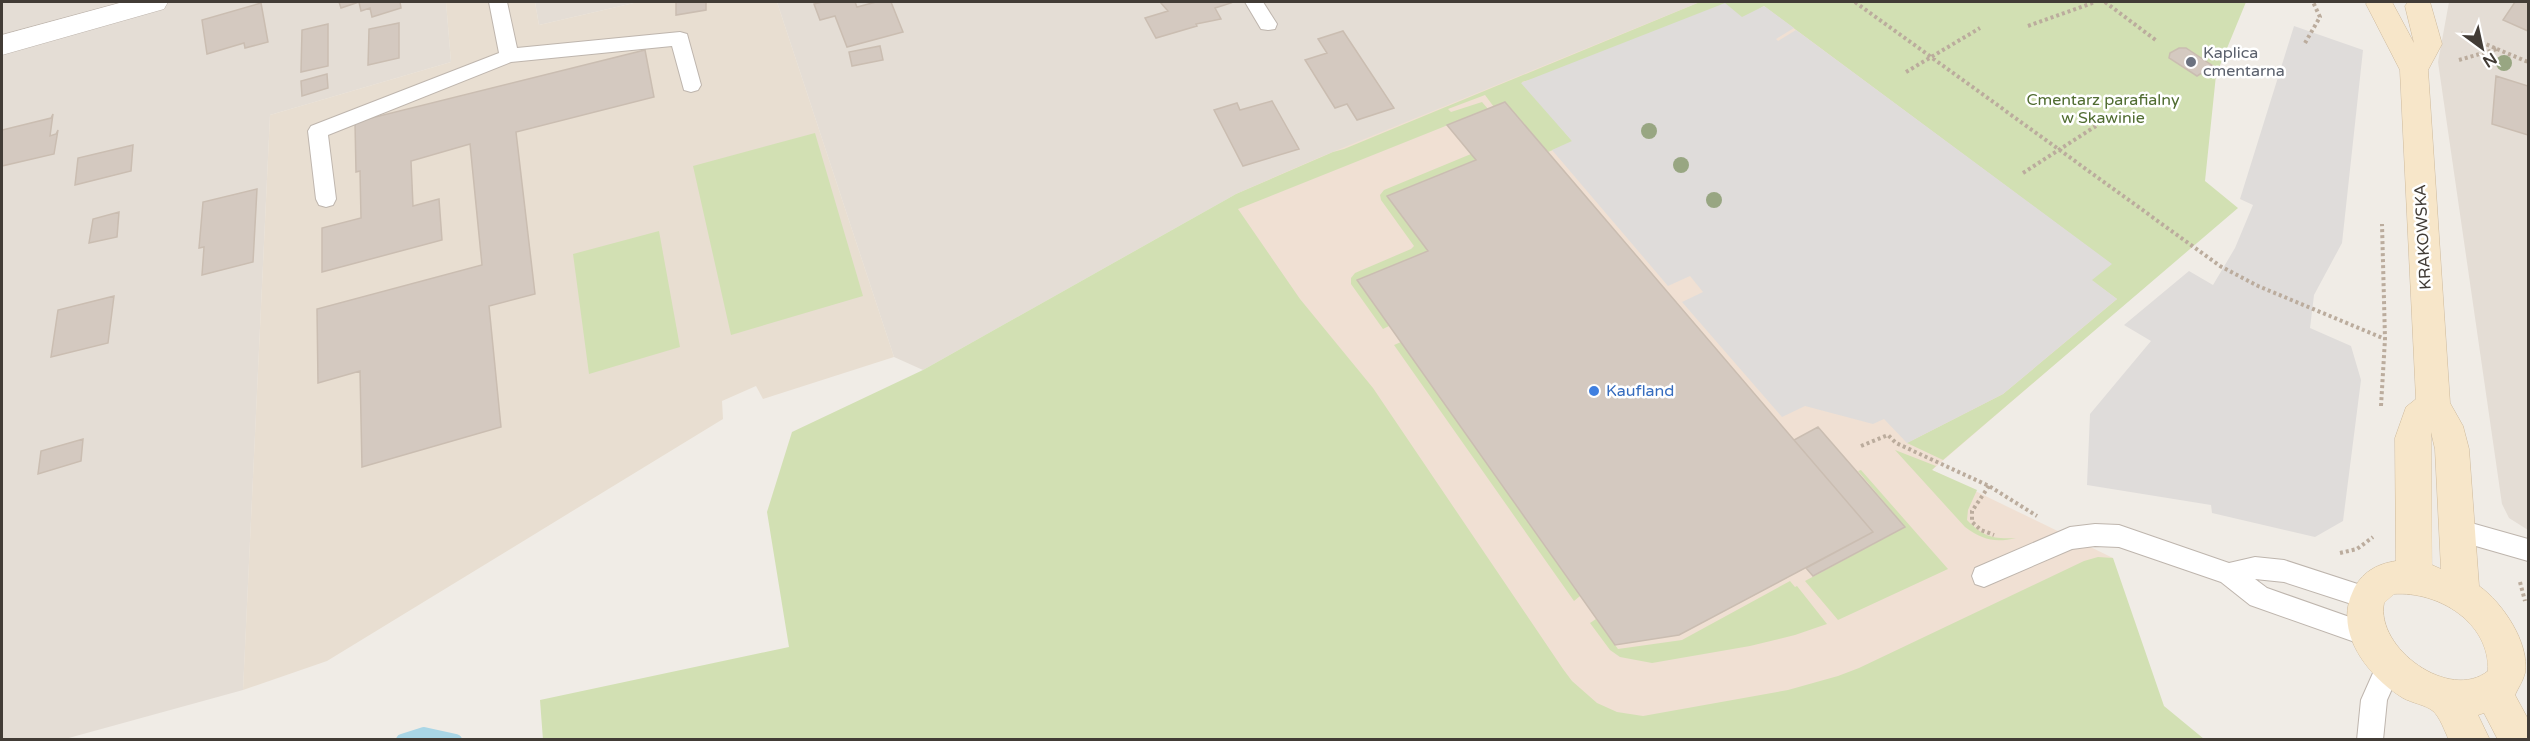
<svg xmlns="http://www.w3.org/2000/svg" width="2530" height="741" font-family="'Varela Round',sans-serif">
<rect width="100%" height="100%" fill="#f0ece6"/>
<!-- residential -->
<path fill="#e4ddd5" d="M 2,2 L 446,2 L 451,62 L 270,115 L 243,690 L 65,739 L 2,739 Z
M 535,2 L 638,2 L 539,25 Z
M 777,2 L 1700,2 L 1344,149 L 1333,152 L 1236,194 L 923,370 L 894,357 Z
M 2449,2 L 2528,2 L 2528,530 L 2509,518 L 2502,504 L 2438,62 Z"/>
<!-- commercial -->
<path fill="#f0e0d3" d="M 1700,2 L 1778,2 L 2153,280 L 1932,470 L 2113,558 L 1884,678 L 1577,738 L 1224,202 L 1236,194 L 1318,158 Z"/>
<!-- education -->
<path fill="#e8ded1" d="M 446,2 L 535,2 L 539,25 L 638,2 L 777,2 L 894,357 L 763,399 L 756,386 L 722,401 L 723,419 L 327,661 L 243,690 L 270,115 L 451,62 Z"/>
<!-- green -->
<path fill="#d2e0b3" d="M 1700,2 L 2246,2 L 2216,75 L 2205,181 L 2238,208 L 1943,460 L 1907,443 L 2003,394 L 2117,299 L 2091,280 L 2111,264 L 1764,6 L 1746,17 L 1522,82 L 1573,142 L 1548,152 L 1505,102 L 1494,107 L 1485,95 L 1448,109 L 1451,112 L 1482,102 L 1488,109 L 1238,209 L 1300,299 L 1373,388 L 1563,669 L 1572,681 L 1597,703 L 1617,712 L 1643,716 L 1788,690 L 1838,676 L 1859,668 L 2084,561 L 2098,557 L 2113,558 L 2164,706 L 2204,739 L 543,740 L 540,700 L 789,647 L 767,512 L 792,432 L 923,370 L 1236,194 L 1333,152 L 1344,149 Z
M 815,133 L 863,296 L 731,335 L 693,166 Z
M 1471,154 L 1476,160 L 1388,196 L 1428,251 L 1358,280 L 1389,326 L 1383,329 L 1351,284 L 1351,278 L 1355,273 L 1411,249 L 1414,246 L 1381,200 L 1380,195 L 1384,190 Z
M 659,231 L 680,347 L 589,374 L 573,254 Z
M 1401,342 L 1580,596 L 1574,601 L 1394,345 Z
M 1895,450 L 1936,466 L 1932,470 L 1977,490 L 1968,510 L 1967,520 C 1984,537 1992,539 2016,538 C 1995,543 1983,540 1965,527 Z
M 1861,470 L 1948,569 L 1838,620 L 1805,581 L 1905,527 L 1858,471 Z
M 1790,581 L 1795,587 L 1797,586 L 1827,624 L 1795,635 L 1750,646 L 1652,663 L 1620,657 L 1610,650 L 1590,623 L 1596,619 L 1618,649 L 1682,640 Z"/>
<!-- parking -->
<path fill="#dfdcda" d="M 1725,3 L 1742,17 L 1764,6 L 1794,28 L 1776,39 L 1778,41 L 1796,30 L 2112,264 L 2092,280 L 2117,299 L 2003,394 L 1907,443 L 1884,419 L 1873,424 L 1805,406 L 1782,417 L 1682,302 L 1703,292 L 1690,276 L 1668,286 L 1552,150 L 1572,141 L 1521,83 Z
M 2294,26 L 2363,50 L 2342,243 L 2314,295 L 2310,328 L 2351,346 L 2361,380 L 2343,521 L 2315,537 L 2212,513 L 2211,505 L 2087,485 L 2090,414 L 2151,341 L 2124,325 L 2189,271 L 2213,285 L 2235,248 L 2253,205 L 2240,199 Z"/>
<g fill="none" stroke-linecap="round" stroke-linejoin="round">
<!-- stream -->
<path stroke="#a9d6e6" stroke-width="12" d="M 402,740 L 424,733 L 456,740"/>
</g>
<!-- building -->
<path fill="#d4c9c0" stroke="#cabdb1" stroke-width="1.5" d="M 339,2 L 400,2 L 401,8 L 372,17 L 370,8 L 361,11 L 359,2 L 341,8 Z
M 676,2 L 706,2 L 706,10 L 676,15 Z
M 822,2 L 855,2 L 857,7 L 876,2 L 891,2 L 903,32 L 847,47 L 835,16 L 820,20 L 814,4 Z
M 1160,2 L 1230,2 L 1231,3 L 1215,8 L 1221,19 L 1196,24 L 1197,26 L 1156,38 L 1145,18 L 1168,11 Z
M 2515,2 L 2528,2 L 2528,31 L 2503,20 Z
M 261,3 L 268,42 L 245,48 L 244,43 L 207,54 L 202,20 Z
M 399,23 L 399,58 L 368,65 L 369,29 Z
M 328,24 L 328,66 L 301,72 L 302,30 Z
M 1343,31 L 1394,108 L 1357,120 L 1347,104 L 1335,108 L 1305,60 L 1327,53 L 1318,39 Z
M 880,46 L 883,60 L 852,66 L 849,52 Z
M 2179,48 L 2186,48 L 2213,66 L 2197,76 L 2169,58 L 2170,53 Z
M 645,50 L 654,97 L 516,132 L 535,294 L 489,306 L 501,427 L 362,467 L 360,371 L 318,383 L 317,309 L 482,265 L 470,144 L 411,161 L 413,206 L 439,199 L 442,240 L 322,272 L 322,228 L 361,218 L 360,171 L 356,172 L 355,122 Z
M 327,74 L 328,88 L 302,96 L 301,81 Z
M 2496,76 L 2528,86 L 2528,135 L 2492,124 Z
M 1272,101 L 1299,149 L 1243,166 L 1214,110 L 1237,103 L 1240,110 Z
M 1505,102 L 1794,440 L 1873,532 L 1679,635 L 1615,645 L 1357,280 L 1428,251 L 1387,196 L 1476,160 L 1447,125 Z
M 53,114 L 50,136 L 56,134 L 58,130 L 54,154 L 2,166 L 2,130 L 51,118 Z
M 133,145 L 131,171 L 75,185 L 78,158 Z
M 257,189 L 253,262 L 202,275 L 204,247 L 199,248 L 203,202 Z
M 119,212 L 117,237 L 89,243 L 93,219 Z
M 114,296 L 108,343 L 51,357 L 58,310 Z
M 1818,427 L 1905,527 L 1813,576 L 1806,568 L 1873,532 L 1794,440 Z
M 83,439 L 81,461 L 38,474 L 41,451 Z"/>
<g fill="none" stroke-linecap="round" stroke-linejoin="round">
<defs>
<path id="service" d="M 489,2 L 507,2 L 517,48 L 680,32 L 687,34 L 701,85 L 698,90 L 691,92 L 684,90 L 672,46 L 511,62 L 328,135 L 336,199 L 333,205 L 326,207 L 319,205 L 316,199 L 308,131 L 311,126 L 499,53 Z
M 1245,2 L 1263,2 L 1277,24 L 1275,29 L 1268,30 L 1261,29 Z
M 2457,519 L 2528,539 L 2528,561 L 2448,538 L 2445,530 L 2448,522 Z
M 2095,524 L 2119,525 L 2229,563 L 2255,557 L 2284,560 L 2376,590 L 2379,598 L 2376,606 L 2367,609 L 2284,582 L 2255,579 L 2267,588 L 2378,627 L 2382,635 L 2378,643 L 2369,647 L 2250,605 L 2221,582 L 2119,547 L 2095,546 L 2072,549 L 1984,587 L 1975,584 L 1972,576 L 1975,568 L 2070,527 Z
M 2390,652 L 2399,655 L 2403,664 L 2387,700 L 2383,740 L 2357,740 L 2361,700 L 2381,655 Z"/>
<path id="tertiary" d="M 123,2 L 168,2 L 164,9 L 2,55 L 2,35 Z"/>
<path id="secondary" d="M 2368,2 L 2392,2 L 2414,43 L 2405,6 L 2408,2 L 2430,2 L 2442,44 L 2428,70 L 2450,403 L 2463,426 L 2469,449 L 2479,586 C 2502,602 2530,643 2525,673 C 2523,681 2518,688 2515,695 L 2528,719 L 2528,740 L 2498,740 L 2484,713 L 2478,715 L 2490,740 L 2449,740 C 2445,732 2440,717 2433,711 C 2426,705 2412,703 2403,698 C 2369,677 2333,633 2353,591 C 2361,573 2376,564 2396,561 L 2395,438 L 2406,407 L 2416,399 L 2400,70 L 2366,4 ZM 2431,432 L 2435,449 L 2441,569 L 2432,565 ZM 2394,594 C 2439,591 2490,623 2488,671 C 2450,702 2375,648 2384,603 Z"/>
</defs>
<!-- service casing -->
<use href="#service" stroke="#beb5ad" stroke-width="2"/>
<!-- tertiary casing -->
<use href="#tertiary" stroke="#beb5ad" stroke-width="1"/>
<!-- secondary casing -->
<use href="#secondary" stroke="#ceba9c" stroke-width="1"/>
<!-- path -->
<path stroke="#bbac9d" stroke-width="4" stroke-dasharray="3 3" stroke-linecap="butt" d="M 1855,2 L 2220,266 L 2258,286 L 2385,339
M 2105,2 L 2157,41
M 2028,26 L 2095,2
M 2305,43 L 2320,17 L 2313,2
M 2497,49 L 2528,62
M 2459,60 L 2497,49 L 2461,33
M 1906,72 L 1980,28
M 2023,173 L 2096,126
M 2381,406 L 2385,339 L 2382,224
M 1861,446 L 1888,435 L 1896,443 L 1989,486 L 2037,516
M 1989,486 L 1972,511 L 1972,522 L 1981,530 L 1994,535
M 2340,553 L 2357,549 L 2373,537
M 2520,582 L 2525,601"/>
<!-- service -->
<use href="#service" fill="#fff" fill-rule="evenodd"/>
<!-- tertiary -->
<use href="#tertiary" fill="#fff" fill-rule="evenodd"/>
<!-- secondary -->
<use href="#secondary" fill="#f7e6c9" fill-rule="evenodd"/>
</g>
<!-- trees -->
<g fill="#98a682">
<circle cx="2504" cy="63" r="8"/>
<circle cx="1649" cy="131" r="8"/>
<circle cx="1681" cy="165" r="8"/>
<circle cx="1714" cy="200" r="8"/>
</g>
<!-- markers -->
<circle fill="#6b7280" stroke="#fff" stroke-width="2" cx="2191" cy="62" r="6"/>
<circle fill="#3f7fe0" stroke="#fff" stroke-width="2" cx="1594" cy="391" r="6"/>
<g text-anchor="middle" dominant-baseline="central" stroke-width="5" stroke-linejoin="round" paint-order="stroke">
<!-- worship labels -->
<g font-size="16" fill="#5b616d" stroke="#fff" text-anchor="start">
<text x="2203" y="53">Kaplica<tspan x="2203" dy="18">cmentarna</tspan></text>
</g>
<!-- park labels -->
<g font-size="16" fill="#506c31" stroke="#fff">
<text x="2103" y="100">Cmentarz parafialny<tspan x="2103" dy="18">w Skawinie</tspan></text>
</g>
<!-- street labels -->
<g font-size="16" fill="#423c36" stroke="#fff">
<text transform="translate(2423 237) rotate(-93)">KRAKOWSKA</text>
</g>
<!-- shop labels -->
<g font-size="16" fill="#366cbe" stroke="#fff" text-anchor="start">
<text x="1606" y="391">Kaufland</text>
</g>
</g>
<!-- border -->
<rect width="2530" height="741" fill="none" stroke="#423c36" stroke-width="6"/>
<!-- north arrow -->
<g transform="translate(2482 48) rotate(147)" stroke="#ffffff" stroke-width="4.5" paint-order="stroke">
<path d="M0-4.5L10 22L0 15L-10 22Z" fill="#423c36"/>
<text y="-9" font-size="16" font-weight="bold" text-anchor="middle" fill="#423c36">N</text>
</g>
</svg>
